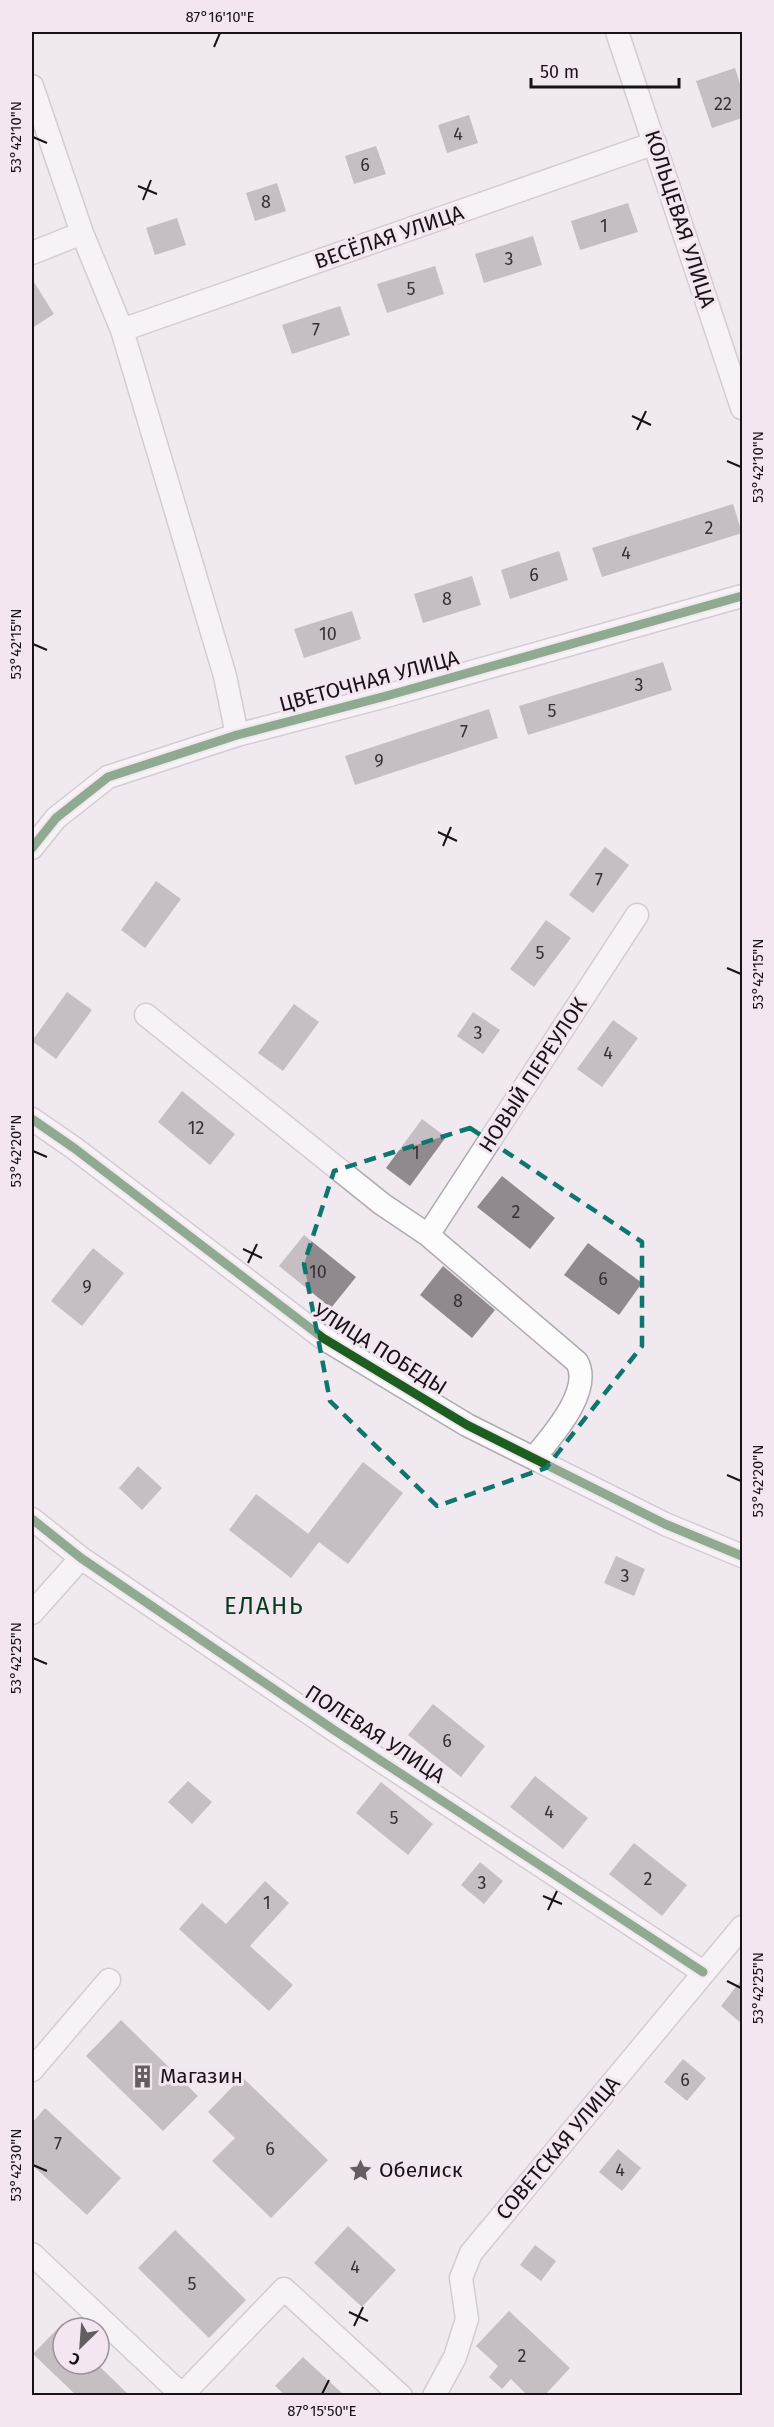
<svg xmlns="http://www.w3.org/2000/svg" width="774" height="2427" font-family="'Fira Sans',sans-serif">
<rect width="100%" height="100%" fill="#f0e9ef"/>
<!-- building -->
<path fill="#908a8f" d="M 735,68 L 742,90 L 742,118 L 712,128 L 696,81 Z
M 469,115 L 478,143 L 447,153 L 438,125 Z
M 376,146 L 386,174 L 354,184 L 345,156 Z
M 277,183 L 286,211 L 255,221 L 246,193 Z
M 628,203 L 638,232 L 580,250 L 571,221 Z
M 177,218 L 186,245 L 155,255 L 146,228 Z
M 533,236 L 542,265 L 484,283 L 475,254 Z
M 435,266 L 444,294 L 387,313 L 377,284 Z
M 32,279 L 54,314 L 32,328 Z
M 340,306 L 350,335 L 292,354 L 282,325 Z
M 733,504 L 742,533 L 602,577 L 592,548 Z
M 559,551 L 568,580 L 510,599 L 501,570 Z
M 472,576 L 481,605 L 423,623 L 414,594 Z
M 352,611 L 361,639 L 304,658 L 294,629 Z
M 663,662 L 672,690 L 528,735 L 519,706 Z
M 489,709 L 498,738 L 355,785 L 345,756 Z
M 605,847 L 629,865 L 593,913 L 569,895 Z
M 156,881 L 181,899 L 145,948 L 121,930 Z
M 546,920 L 571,938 L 534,987 L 510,969 Z
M 67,992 L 92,1010 L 56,1059 L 32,1041 Z
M 294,1004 L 319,1022 L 283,1071 L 258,1053 Z
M 473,1012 L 500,1030 L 483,1054 L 457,1036 Z
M 613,1020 L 638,1038 L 602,1087 L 577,1069 Z
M 182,1091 L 235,1134 L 210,1165 L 158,1122 Z
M 422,1119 L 446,1137 L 410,1186 L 386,1168 Z
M 502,1176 L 555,1218 L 530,1249 L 477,1207 Z
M 304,1235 L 356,1277 L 331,1308 L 279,1266 Z
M 588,1243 L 642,1283 L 619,1315 L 564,1275 Z
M 93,1248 L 124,1273 L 82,1326 L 51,1301 Z
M 443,1266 L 495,1310 L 472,1338 L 420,1295 Z
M 363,1462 L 403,1493 L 348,1564 L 308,1534 Z
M 138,1466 L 162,1488 L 142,1510 L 119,1488 Z
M 256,1494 L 319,1542 L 291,1578 L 229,1530 Z
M 616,1556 L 645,1569 L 634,1596 L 604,1583 Z
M 433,1704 L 485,1746 L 461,1777 L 408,1735 Z
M 535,1776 L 588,1818 L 563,1849 L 510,1807 Z
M 188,1781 L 212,1802 L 192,1824 L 168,1802 Z
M 381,1782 L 433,1824 L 408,1855 L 356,1813 Z
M 634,1843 L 687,1885 L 662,1916 L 609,1874 Z
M 480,1862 L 503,1881 L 484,1904 L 461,1885 Z
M 265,1881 L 289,1903 L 250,1946 L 293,1985 L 269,2011 L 179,1929 L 202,1903 L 226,1924 Z
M 742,1979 L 742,2024 L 721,2006 Z
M 121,2020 L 198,2096 L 163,2131 L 86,2056 Z
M 683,2059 L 706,2078 L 687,2101 L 664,2082 Z
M 242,2077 L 328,2160 L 271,2218 L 212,2161 L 235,2138 L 208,2112 Z
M 45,2108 L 121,2178 L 87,2215 L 32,2165 L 32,2123 Z
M 618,2149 L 641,2168 L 622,2191 L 599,2172 Z
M 348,2226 L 396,2270 L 362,2307 L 314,2263 Z
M 175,2230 L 246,2300 L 209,2338 L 138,2268 Z
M 535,2245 L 556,2261 L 541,2281 L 520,2265 Z
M 509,2311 L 570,2368 L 544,2396 L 528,2396 L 511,2379 L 502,2389 L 489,2377 L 498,2366 L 476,2346 Z
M 63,2323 L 63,2364 L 97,2364 L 130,2396 L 77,2396 L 33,2354 Z
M 303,2357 L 345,2396 L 286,2396 L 275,2386 Z"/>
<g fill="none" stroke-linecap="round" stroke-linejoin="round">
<defs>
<path id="street" d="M 617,32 L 742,408
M 32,86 L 82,233 L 122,330 L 225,676 L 237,735
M 32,253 L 82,233
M 122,330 L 655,143
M 32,848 L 56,818 L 108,777 L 237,735 L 386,696 L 742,596
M 146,1015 L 382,1204 L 428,1235 L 577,1362 C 593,1391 551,1437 534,1458
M 32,1119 L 74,1148 L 323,1338 L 467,1425 L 665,1524 L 742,1556
M 428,1235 L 637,915
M 32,1519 L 81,1558 L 334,1730 L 703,1972
M 32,1613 L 81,1558
M 32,2070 L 109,1980
M 32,2254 L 182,2395
M 181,2396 L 284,2289 L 401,2396
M 434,2396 L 455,2357 L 467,2319 L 461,2278 L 471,2253 L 742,1927"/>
</defs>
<!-- street casing -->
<use href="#street" stroke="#afaaaf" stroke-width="25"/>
<!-- street -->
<use href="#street" stroke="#fdfcfd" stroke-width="22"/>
<defs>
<path id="cycleway" d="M 32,848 L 56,818 L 108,777 L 237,735 L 386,696 L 742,596
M 32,1119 L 74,1148 L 323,1338 L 467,1425 L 665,1524 L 742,1556
M 32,1519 L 81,1558 L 334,1730 L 703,1972"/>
</defs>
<!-- cycleway casing -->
<use href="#cycleway" stroke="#f3e6f1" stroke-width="13"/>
<!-- cycleway -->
<use href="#cycleway" stroke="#1b5e20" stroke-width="9"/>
</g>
<!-- marked area -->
<path d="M0 0H774V2427H0ZM 470,1128 L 642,1242 L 642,1346 L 546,1468 L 437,1506 L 330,1401 L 304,1264 L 334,1171 Z" fill="#f0e9ef" fill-opacity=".55" fill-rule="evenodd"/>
<path fill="none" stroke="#0f766e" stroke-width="4.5" stroke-dasharray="12 8" stroke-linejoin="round" d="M 470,1128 L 642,1242 L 642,1346 L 546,1468 L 437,1506 L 330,1401 L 304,1264 L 334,1171 Z"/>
<!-- ticks -->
<path fill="none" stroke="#171316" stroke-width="2" d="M 214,47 L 220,33M 33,137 L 47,143M 138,186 L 157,194M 143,200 L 151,180M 632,416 L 651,425M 637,430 L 646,411M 727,461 L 741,467M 33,644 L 47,650M 438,832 L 457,841M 443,846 L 451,827M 727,968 L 741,974M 33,1151 L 47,1157M 243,1249 L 262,1258M 248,1263 L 257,1244M 727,1475 L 741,1481M 33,1658 L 47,1664M 543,1896 L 562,1904M 548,1910 L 557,1891M 727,1981 L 741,1988M 33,2165 L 47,2171M 349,2312 L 368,2321M 354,2326 L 363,2307M 322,2394 L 329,2380"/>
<!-- icons -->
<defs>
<symbol id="building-bare" viewBox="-9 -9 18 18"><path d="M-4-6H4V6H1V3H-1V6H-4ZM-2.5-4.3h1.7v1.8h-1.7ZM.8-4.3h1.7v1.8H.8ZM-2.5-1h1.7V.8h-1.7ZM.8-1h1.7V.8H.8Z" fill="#635e62" stroke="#f3e6f1" stroke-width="2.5" paint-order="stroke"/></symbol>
<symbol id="sight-bare" viewBox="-9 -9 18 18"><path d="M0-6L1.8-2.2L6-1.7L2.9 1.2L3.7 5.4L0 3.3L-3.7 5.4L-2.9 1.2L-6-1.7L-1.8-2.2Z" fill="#635e62" stroke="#f3e6f1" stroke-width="2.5" paint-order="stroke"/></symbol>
</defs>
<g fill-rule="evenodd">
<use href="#building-bare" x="126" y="2060" width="33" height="33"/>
<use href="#sight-bare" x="344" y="2154" width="33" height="33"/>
</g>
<g text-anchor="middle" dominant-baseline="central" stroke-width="6" stroke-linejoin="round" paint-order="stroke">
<!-- number labels -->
<g font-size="18" fill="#353134">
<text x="723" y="104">22</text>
<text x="458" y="134">4</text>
<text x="365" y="165">6</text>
<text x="266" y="202">8</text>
<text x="604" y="226">1</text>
<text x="509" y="259">3</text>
<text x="411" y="289">5</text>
<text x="316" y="330">7</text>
<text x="709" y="528">2</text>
<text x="626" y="553">4</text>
<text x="534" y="575">6</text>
<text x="447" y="599">8</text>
<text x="328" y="634">10</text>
<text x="639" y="685">3</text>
<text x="552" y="711">5</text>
<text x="464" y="732">7</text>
<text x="379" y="761">9</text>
<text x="599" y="880">7</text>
<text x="540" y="953">5</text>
<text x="478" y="1033">3</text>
<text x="608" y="1053">4</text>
<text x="196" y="1128">12</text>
<text x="416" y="1153">1</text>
<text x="516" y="1212">2</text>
<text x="318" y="1272">10</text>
<text x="603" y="1279">6</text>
<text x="87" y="1287">9</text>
<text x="458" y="1301">8</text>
<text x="625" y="1576">3</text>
<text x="447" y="1741">6</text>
<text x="549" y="1812">4</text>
<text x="394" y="1818">5</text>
<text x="648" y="1879">2</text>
<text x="482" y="1883">3</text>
<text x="267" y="1903">1</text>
<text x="685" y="2080">6</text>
<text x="58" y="2144">7</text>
<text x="270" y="2149">6</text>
<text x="620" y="2170">4</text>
<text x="355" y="2267">4</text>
<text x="192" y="2284">5</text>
<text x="522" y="2356">2</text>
</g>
<!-- street labels -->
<g font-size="21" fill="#171316" stroke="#f3e6f1">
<text transform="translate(680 219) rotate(72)">КОЛЬЦЕВАЯ УЛИЦА</text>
<text transform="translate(389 237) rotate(-19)">ВЕСЁЛАЯ УЛИЦА</text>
<text transform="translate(369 681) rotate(-15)">ЦВЕТОЧНАЯ УЛИЦА</text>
<text transform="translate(533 1075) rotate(-57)">НОВЫЙ ПЕРЕУЛОК</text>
<text transform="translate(380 1349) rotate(32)">УЛИЦА ПОБЕДЫ</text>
<text transform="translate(375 1734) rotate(33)">ПОЛЕВАЯ УЛИЦА</text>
<text transform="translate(558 2148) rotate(-50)">СОВЕТСКАЯ УЛИЦА</text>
</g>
<!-- poi labels -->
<g font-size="21" fill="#171316" stroke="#f3e6f1" text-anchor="start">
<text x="160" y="2076">Магазин</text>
<text x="379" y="2170">Обелиск</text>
</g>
<!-- quarter labels -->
<g font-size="24" letter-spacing="1.5" fill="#053c1a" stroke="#f3e6f1">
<text x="264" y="1606">ЕЛАНЬ</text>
</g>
</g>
<!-- border -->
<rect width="774" height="2427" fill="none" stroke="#f3e6f1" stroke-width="66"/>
<!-- north arrow -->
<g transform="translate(81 2346) rotate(205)"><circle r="28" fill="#f3e6f1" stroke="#9b9299" stroke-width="1.5"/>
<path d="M0-4.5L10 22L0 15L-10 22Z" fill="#635e62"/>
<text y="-9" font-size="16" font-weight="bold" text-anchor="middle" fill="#171316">С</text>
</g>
<!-- scale -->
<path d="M531 78v9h148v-9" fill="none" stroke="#171316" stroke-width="3"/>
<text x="540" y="78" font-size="18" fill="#171316" stroke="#f3e6f1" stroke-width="4.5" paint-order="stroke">50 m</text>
<rect x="33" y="33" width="708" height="2361" fill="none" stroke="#171316" stroke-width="2"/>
<g font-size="15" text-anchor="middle" fill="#171316">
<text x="220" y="22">87°16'10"E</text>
<text transform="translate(16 137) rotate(-90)" y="5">53°42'10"N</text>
<text transform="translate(758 467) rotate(-90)" y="5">53°42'10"N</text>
<text transform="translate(16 644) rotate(-90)" y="5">53°42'15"N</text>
<text transform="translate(758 974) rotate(-90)" y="5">53°42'15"N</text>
<text transform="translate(16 1151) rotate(-90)" y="5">53°42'20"N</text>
<text transform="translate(758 1481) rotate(-90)" y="5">53°42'20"N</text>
<text transform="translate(16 1658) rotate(-90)" y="5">53°42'25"N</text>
<text transform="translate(758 1988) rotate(-90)" y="5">53°42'25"N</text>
<text transform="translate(16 2165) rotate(-90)" y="5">53°42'30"N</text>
<text x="322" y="2416">87°15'50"E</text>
</g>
</svg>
